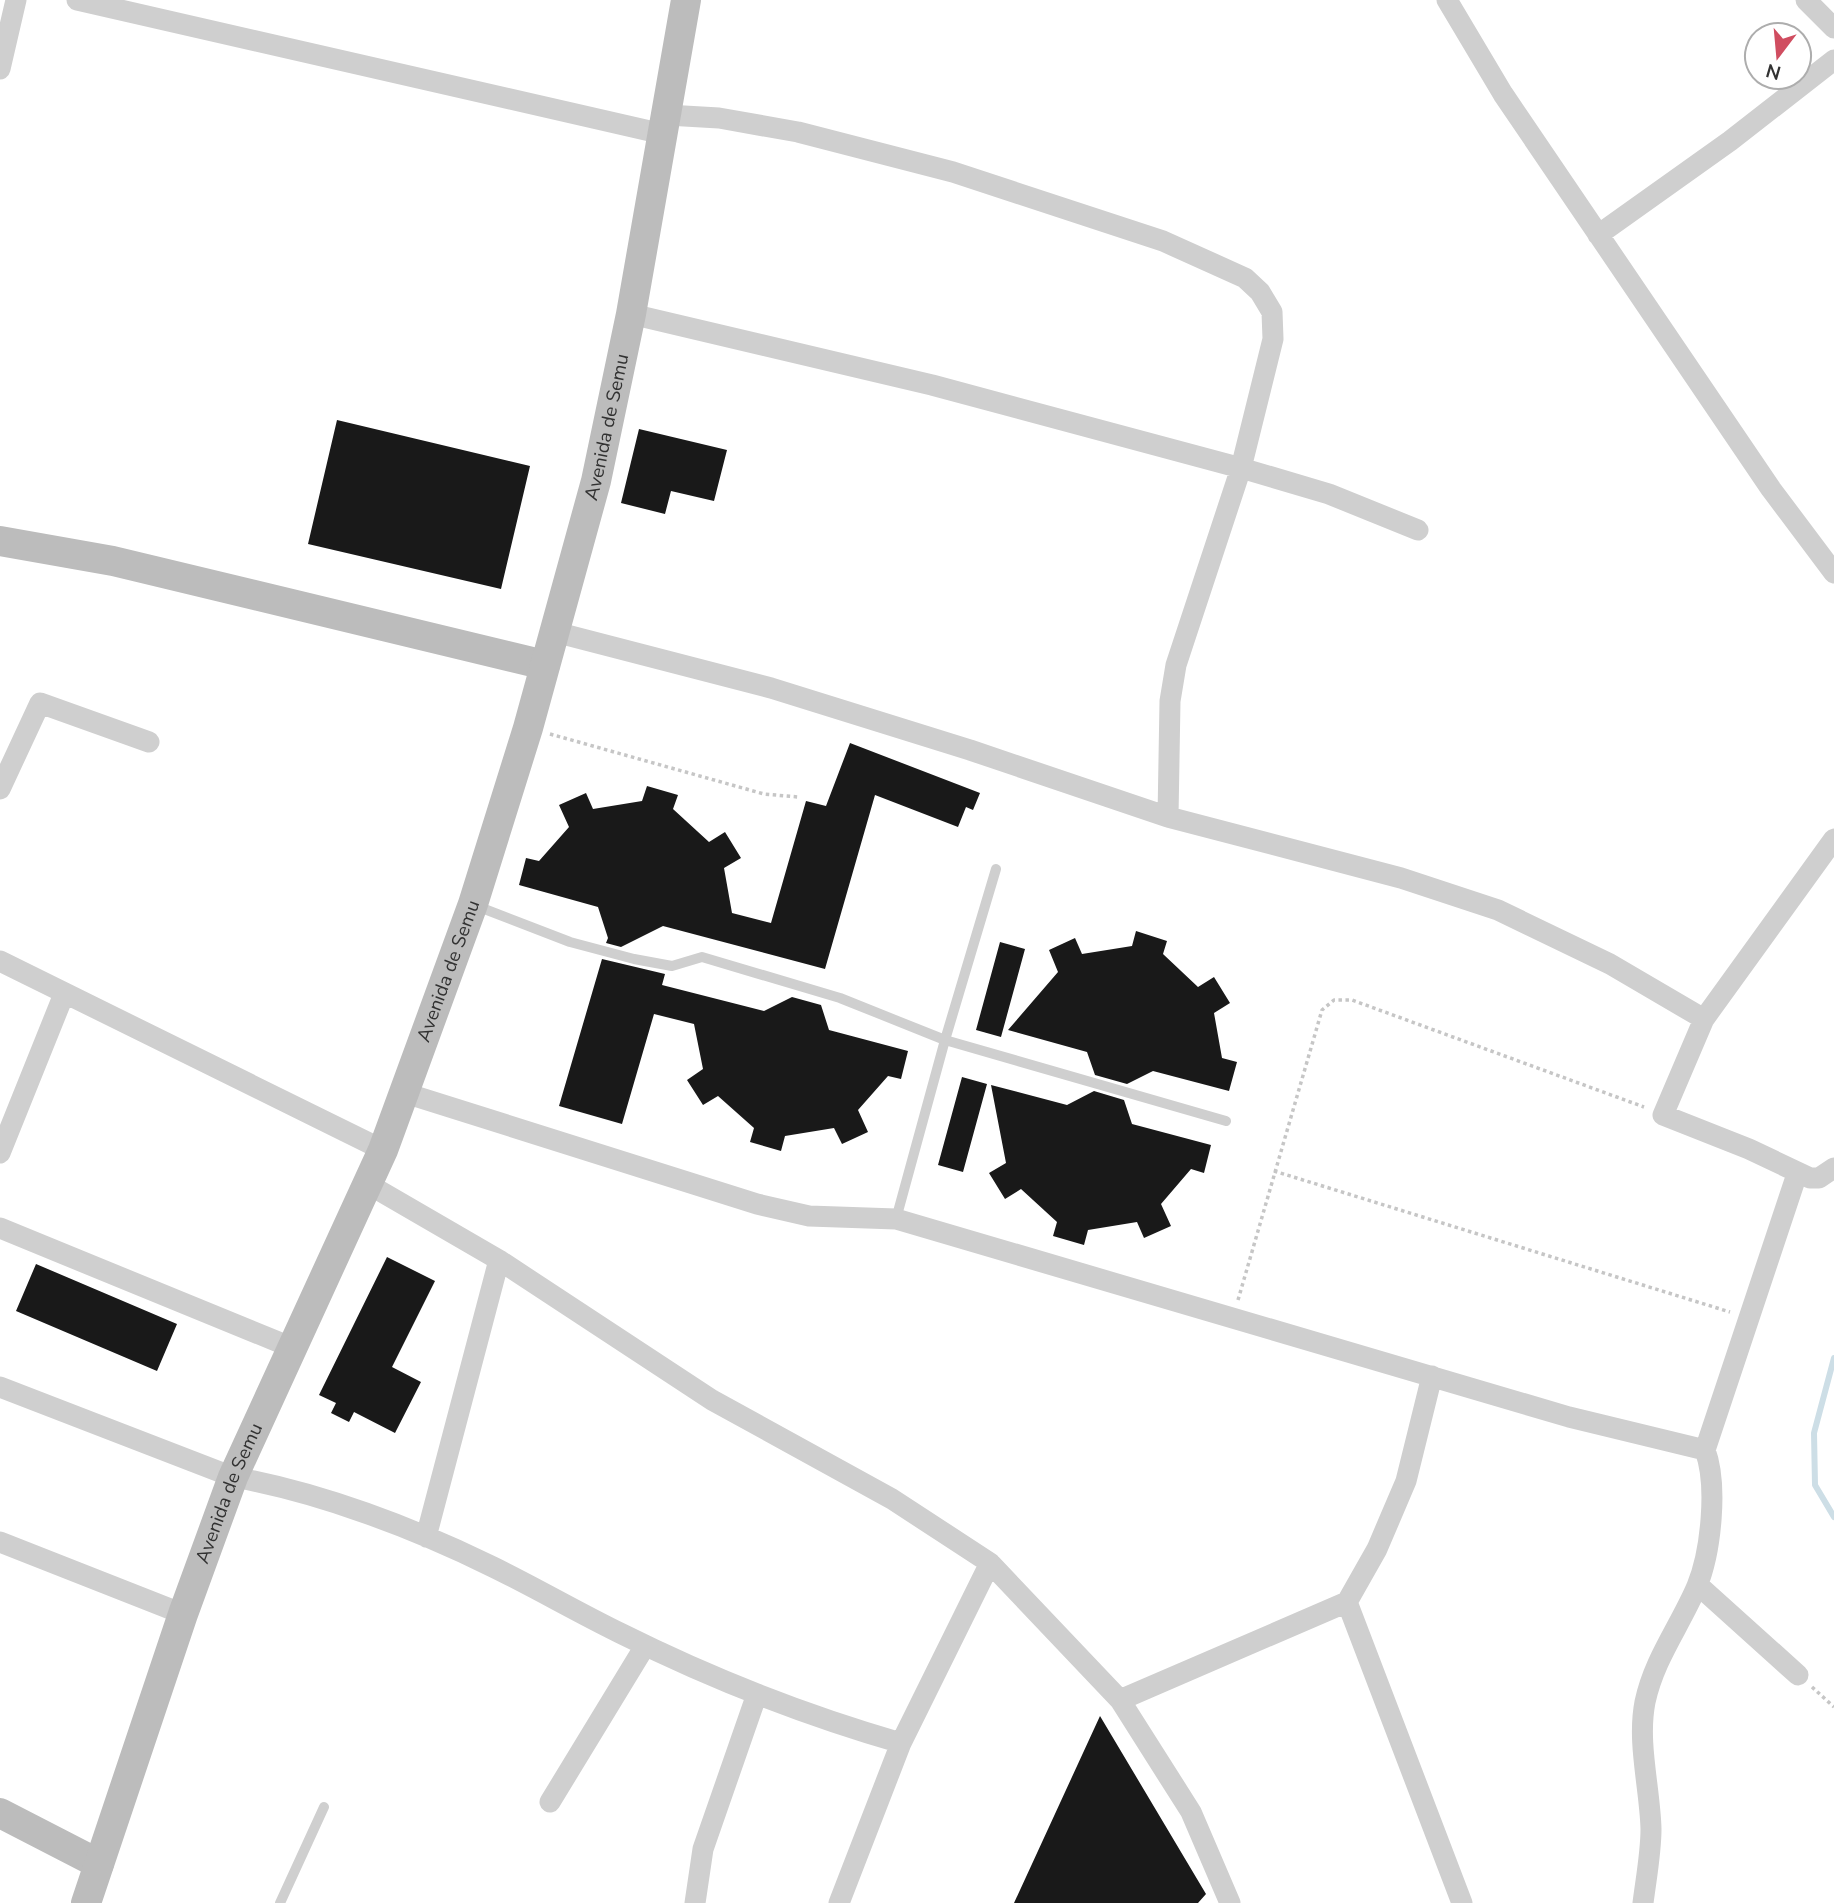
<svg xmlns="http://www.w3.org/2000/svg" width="1834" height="1903" font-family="'Nunito Sans',sans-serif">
<rect width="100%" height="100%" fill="#fff"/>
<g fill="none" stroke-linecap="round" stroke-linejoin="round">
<!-- stream -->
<path stroke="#cddee6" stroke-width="6" d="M 1834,1358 L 1814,1433 L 1815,1485 L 1834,1517"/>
</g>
<!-- building -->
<path fill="#191919" d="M 337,420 L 530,466 L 501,589 L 308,544 Z
M 639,429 L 727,450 L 714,501 L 671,491 L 665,514 L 621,503 Z
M 850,743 L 980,793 L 973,810 L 966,807 L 958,827 L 875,795 L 825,969 L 663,926 L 621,947 L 606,943 L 608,938 L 598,907 L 519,885 L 526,858 L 539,861 L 569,827 L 559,805 L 586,793 L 593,809 L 642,801 L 647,786 L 678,795 L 673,809 L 709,842 L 725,832 L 741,858 L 724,868 L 732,913 L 771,923 L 806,801 L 826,806 Z
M 1136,931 L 1167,941 L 1163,954 L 1198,987 L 1214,977 L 1230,1003 L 1214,1013 L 1222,1058 L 1237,1062 L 1229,1091 L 1153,1071 L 1127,1084 L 1095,1075 L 1087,1052 L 1008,1030 L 1058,972 L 1049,950 L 1075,938 L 1082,954 L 1132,946 Z
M 1000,942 L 1025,949 L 1001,1037 L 976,1030 Z
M 602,959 L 665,974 L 662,985 L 764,1011 L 792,997 L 821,1005 L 829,1030 L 908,1051 L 901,1079 L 888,1076 L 858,1110 L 868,1132 L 842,1144 L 834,1128 L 785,1136 L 781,1151 L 750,1142 L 754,1128 L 718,1096 L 703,1105 L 687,1080 L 703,1069 L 694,1024 L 654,1014 L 622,1124 L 559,1106 Z
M 962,1077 L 987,1084 L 963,1172 L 938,1165 Z
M 991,1085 L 1067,1105 L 1094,1091 L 1124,1100 L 1132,1124 L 1211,1145 L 1204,1173 L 1191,1169 L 1161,1204 L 1171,1226 L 1144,1238 L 1137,1222 L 1088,1230 L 1084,1245 L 1053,1236 L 1057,1222 L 1021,1189 L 1005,1199 L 989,1173 L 1006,1163 Z
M 387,1257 L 435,1281 L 392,1367 L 421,1382 L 395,1433 L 354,1412 L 349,1422 L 331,1413 L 336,1403 L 319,1395 Z
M 36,1264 L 177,1324 L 157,1371 L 16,1311 Z
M 1100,1716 L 1206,1894 L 1198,1903 L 1014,1903 Z"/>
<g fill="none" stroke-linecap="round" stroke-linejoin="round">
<!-- path -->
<path stroke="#c6c6c6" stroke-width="3.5" stroke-dasharray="3.5 3.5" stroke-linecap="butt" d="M 550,734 L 764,794 L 798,797
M 1274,1171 L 1730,1312
M 1238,1300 L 1322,1010 L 1334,1000 L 1352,1000 L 1644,1107
M 1812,1687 L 1834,1707"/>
<!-- lane -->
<path stroke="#cfcfcf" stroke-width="10" d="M 474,905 L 570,942 L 634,959 L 672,966 L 702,957 L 840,998 L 945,1040 L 1226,1121
M 896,1219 L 945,1040 L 996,869
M 280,1903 L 324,1807"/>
<!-- street -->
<path stroke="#cfcfcf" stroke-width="21" d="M 77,0 L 663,134
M 1447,0 L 1503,94 L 1771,489 L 1834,573
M 1806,0 L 1834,28
M 0,69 L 16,0
M 667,115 L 719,118 L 798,132 L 953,172 L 1163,241 L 1245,278 L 1260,292 L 1272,312 L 1273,339 L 1241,468 L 1176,665 L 1170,701 L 1168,817
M 1598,235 L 1730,141 L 1834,60
M 631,314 L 932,385 L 1241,468 L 1329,494 L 1418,530
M 555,632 L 771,688 L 970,750 L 1168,817 L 1401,878 L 1498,910 L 1610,964 L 1704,1019
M 0,789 L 40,703 L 149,742
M 1834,839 L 1704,1019 L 1663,1115 L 1749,1149 L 1810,1178 L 1819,1178 L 1834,1168
M 0,961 L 383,1150
M 405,1093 L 757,1204 L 809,1216 L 896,1219 L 1569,1417 L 1705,1450
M 0,1153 L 64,994
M 368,1184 L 499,1260 L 712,1400 L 892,1499 L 990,1563 L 1120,1700 L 1191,1812 L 1230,1903
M 0,1228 L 293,1348
M 0,1387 L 233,1477 C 319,1492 414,1528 493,1567 C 536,1588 577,1612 620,1633 C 710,1678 804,1715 901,1743
M 426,1537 L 499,1260
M 0,1542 L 183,1614
M 1698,1585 L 1798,1675
M 1347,1602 L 1462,1903
M 1120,1700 L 1347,1602 L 1377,1549 L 1406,1481 L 1432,1376
M 550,1802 L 645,1646
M 695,1903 L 703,1849 L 757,1694
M 839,1903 L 901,1743 L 990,1563
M 1643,1903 C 1646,1879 1651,1853 1651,1829 C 1650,1788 1637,1743 1645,1702 C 1654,1659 1680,1626 1697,1586 C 1711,1552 1718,1485 1705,1450 L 1797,1174"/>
<!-- secondary -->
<g stroke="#bcbcbc" stroke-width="30">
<path d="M 0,541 L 113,561 L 545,665"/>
<path d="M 0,1813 L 99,1864"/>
<path id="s1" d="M 86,1903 L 183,1614 L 233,1477 L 383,1150 L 473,904 L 528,728 L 596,481 L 631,314 L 686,0"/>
</g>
</g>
<g text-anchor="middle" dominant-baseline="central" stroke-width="7" stroke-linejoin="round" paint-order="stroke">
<!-- street labels -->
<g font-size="19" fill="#323232" stroke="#fff">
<text stroke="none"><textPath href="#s1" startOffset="1568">Avenida de Semu</textPath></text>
<text stroke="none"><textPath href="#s1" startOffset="1001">Avenida de Semu</textPath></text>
<text stroke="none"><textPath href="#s1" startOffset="434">Avenida de Semu</textPath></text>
</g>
</g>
<!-- north arrow -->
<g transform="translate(1778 56) rotate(196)"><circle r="33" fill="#ffffff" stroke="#adadad" stroke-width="2"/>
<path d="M0-5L12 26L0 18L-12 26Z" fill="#d04d60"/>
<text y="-10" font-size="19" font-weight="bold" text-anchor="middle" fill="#323232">N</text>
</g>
</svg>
